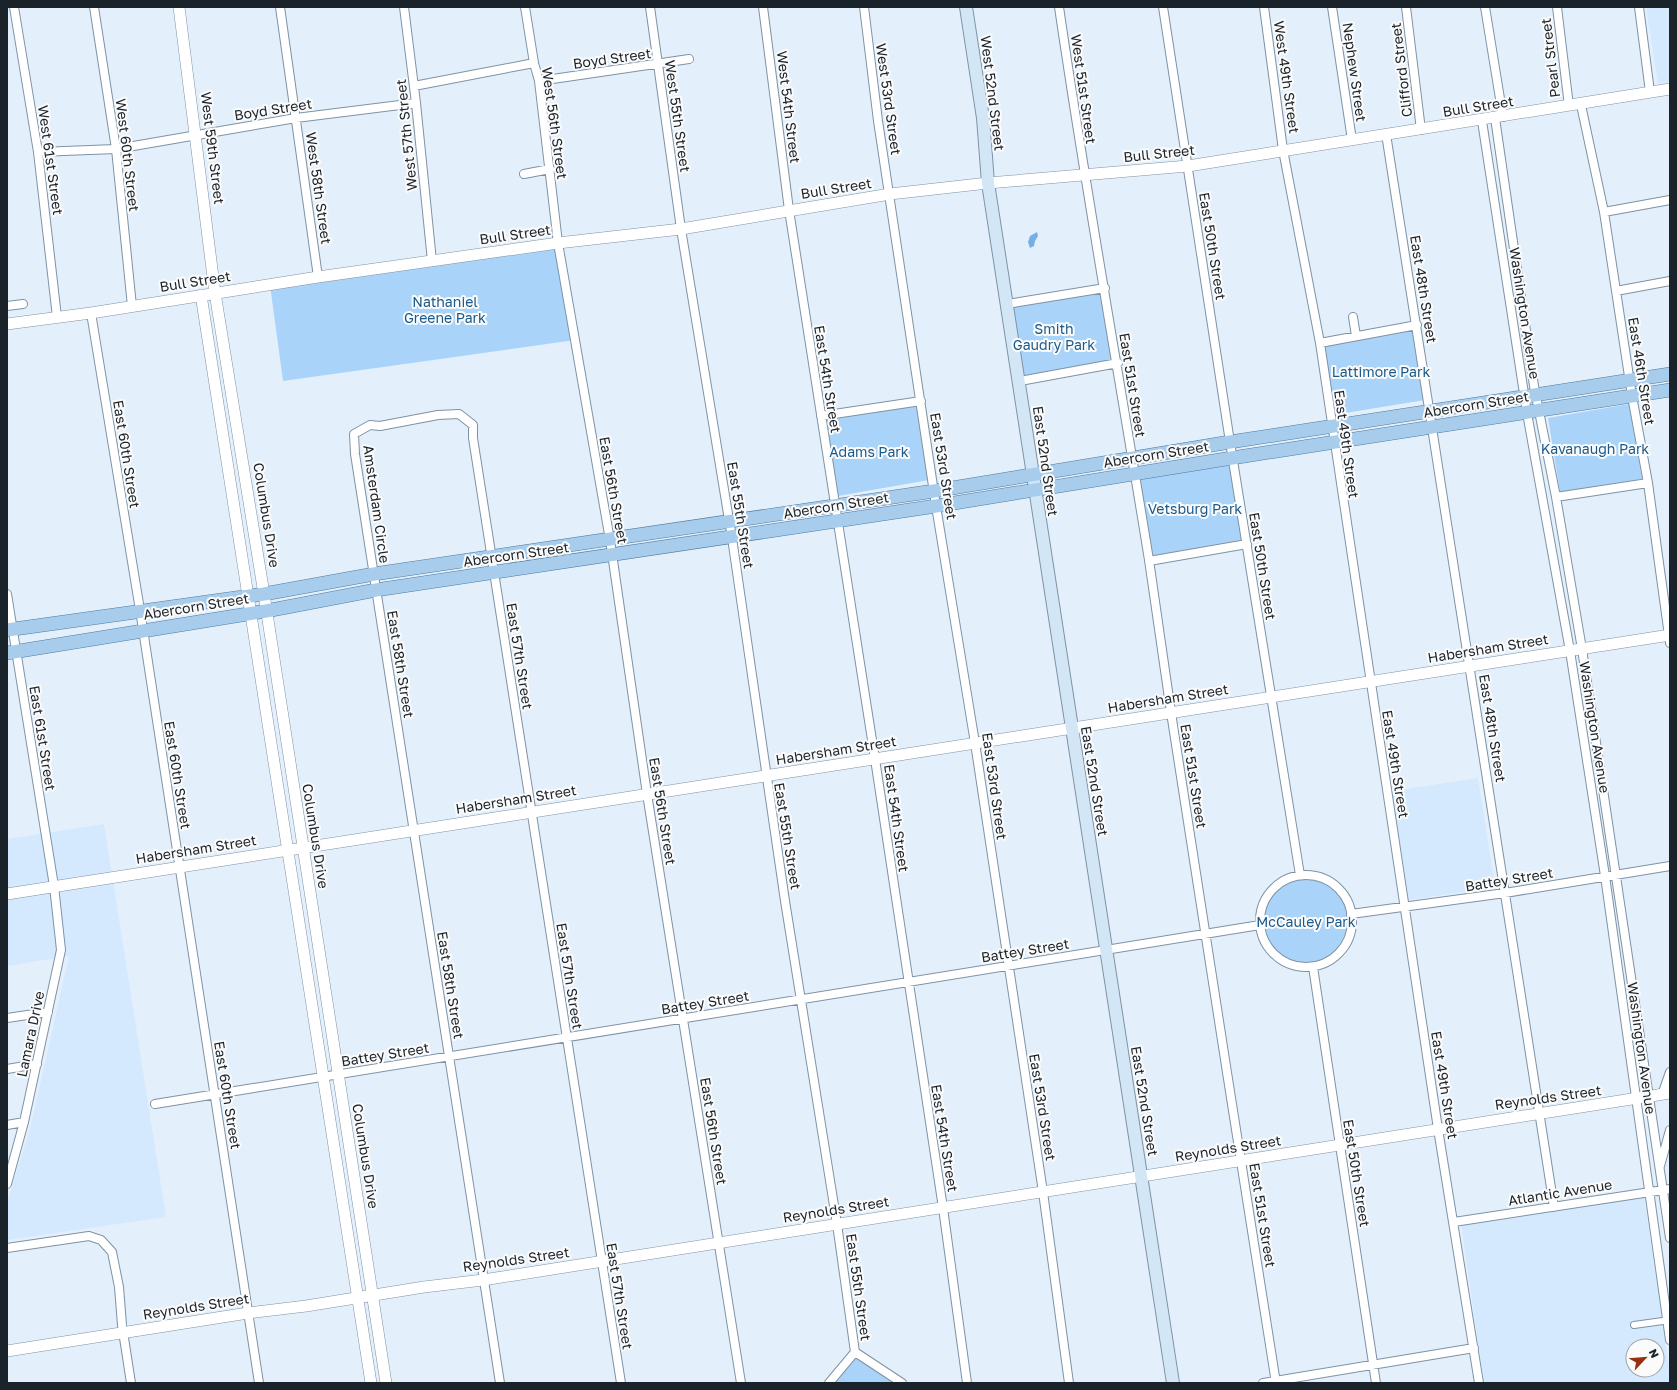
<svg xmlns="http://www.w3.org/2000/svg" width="1677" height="1390" font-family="'Golos Text',sans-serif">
<rect width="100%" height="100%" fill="#e3f0fc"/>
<!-- built -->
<path fill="#d4e9fe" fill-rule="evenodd" d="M 1646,7 L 1670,7 L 1670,82 L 1658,83 Z
M 1478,778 L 1495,887 L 1409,900 L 1392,791 Z
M 104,824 L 166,1217 L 7,1240 L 7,1203 L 31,1125 L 69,956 L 7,966 L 7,839 Z
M 1644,1197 L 1670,1373 L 1670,1383 L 1484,1383 L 1461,1225 ZM 1633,1346 L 1657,1346 L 1657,1370 L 1633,1370 Z"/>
<!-- green -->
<path fill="#aad3f9" d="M 558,243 L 575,340 L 283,381 L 270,285 Z
M 1105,288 L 1118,363 L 1020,381 L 1007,304 Z
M 1414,329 L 1425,400 L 1333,415 L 1323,345 Z
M 1629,404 L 1642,479 L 1560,492 L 1548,418 Z
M 918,405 L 929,480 L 838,496 L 824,418 Z
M 1230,462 L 1242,540 L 1153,556 L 1139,476 Z
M1260 921a46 46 0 1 1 92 0a46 46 0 1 1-92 0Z
M 854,1357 L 894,1383 L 834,1383 Z"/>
<!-- water -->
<path fill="#75afe3" d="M 1037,232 L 1038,236 L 1035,241 L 1034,246 L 1030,248 L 1028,242 L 1030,236 Z"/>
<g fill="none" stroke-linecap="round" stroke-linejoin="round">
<defs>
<path id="pedestrian" d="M 1634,1325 L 1670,1320"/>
<path id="minor" d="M 14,7 L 38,152 L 57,317
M 94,7 L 116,149 L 132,306
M 280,7 L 318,277
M 404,7 L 416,103 L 432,261
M 525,7 L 534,63 L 539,81 L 558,243 L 610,540 L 647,794 L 741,1383
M 650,7 L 681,229 L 732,538 L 785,901 L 837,1224 L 855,1352
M 763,7 L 789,210 L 875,759 L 943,1208 L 967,1383
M 864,7 L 878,121 L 936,506 L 975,743 L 1043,1192 L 1069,1383
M 1059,7 C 1086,192 1119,375 1149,560 C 1157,613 1164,666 1172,719 C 1206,940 1241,1162 1276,1383
M 1163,7 L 1230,442 L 1300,875
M 1264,7 L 1283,150 L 1320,343 L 1438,1129 L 1479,1383
M 1332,7 L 1352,140
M 1406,7 L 1421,130
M 1485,7 L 1503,117
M 1557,7 L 1569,106
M 1639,7 L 1650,92
M 539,81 L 689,59
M 414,86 L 534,63
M 1581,105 L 1604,212 L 1632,396 L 1648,483 L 1670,643
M 1495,118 L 1534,386 L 1556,497 L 1582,649 L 1670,1238
M 1482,121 L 1527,413 L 1570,651 L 1605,876 L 1670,1340
M 1386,134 L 1554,1207
M 38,152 L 116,149 L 296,118 L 416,103
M 524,174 L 550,169
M 1604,212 L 1670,200
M 1616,291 L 1670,281
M 1007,304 L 1105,288
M 7,306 L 23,304
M 91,313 L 140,610 L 259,1383
M 1353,317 L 1356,336
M 1320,343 L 1417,325
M 1020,381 L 1118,363
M 821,416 L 921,401
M 1556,497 L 1648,483
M 1149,561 L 1247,544
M 7,594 L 54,886 L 61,950 L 24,1122 L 7,1184
M1260 921a46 46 0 1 1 92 0a46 46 0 1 1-92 0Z
M 1351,914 L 1505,893 L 1670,866
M 1313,967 L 1376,1383
M 7,1018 L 48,1012
M 7,1069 L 37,1064
M 1662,1095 L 1670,1072
M 155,1104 L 1260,925
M 7,1125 L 24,1122
M 1660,1166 L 1670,1130
M 1454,1222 L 1670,1189
M 7,1248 L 89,1236 L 101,1240 L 112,1252 L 119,1287 L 122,1325 L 131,1383
M 855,1352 L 902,1383
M 500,1383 L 355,454 L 354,434 L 370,425 L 380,426 L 438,415 L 459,414 L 473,425 L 473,438 L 621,1383
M 829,1383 L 855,1352
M 1263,1383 L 1474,1348"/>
<path id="tertiary" d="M 179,7 L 215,293 L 264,594 L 386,1383
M 201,295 L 371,1383
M 7,324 L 91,313 L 318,277 L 558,243 L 681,229 L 890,194 L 988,183 L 1188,166 L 1670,89
M 7,894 L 1670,635
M 7,1351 L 248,1313 L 306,1306 L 424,1287 L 483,1280 L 1670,1093"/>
<path id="secondary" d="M 966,7 L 983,118 L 988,183 L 1173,1383"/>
<path id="primary" d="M 7,630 L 264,594 L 374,574 L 934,491 L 1230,442 L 1670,374
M 7,653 L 266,611 L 376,590 L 936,506 L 1232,458 L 1670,390"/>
</defs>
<!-- pedestrian casing -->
<use href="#pedestrian" stroke="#7f92a4" stroke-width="8"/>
<!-- minor casing -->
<use href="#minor" stroke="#7f92a4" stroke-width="10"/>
<!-- tertiary casing -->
<use href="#tertiary" stroke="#7f92a4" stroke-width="12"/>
<!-- secondary casing -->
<use href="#secondary" stroke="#7f92a4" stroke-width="14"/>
<!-- primary casing -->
<use href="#primary" stroke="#507ba0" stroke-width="14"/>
<!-- pedestrian -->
<use href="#pedestrian" stroke="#fff" stroke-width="6"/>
<!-- minor -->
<use href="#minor" stroke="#fff" stroke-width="8"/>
<!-- tertiary -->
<use href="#tertiary" stroke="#fff" stroke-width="11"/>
<!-- secondary -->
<use href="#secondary" stroke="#d3e6f6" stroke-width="12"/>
<!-- primary -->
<use href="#primary" stroke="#a7ccec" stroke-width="13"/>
</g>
<g text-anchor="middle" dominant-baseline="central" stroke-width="4" stroke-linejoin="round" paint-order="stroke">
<!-- street labels -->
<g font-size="14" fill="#1b232a" stroke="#fbfbfb">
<text transform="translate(612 58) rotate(-8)">Boyd Street</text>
<text transform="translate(1550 58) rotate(-97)">Pearl Street</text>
<text transform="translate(1401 70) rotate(-97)">Clifford Street</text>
<text transform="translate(1355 72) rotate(82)">Nephew Street</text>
<text transform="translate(1287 77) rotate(82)">West 49th Street</text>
<text transform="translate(1084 89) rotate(82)">West 51st Street</text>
<text transform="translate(993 93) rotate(83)">West 52nd Street</text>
<text transform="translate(889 99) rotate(82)">West 53rd Street</text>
<text transform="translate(1478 106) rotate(-9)">Bull Street</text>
<text transform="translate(789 107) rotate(83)">West 54th Street</text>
<text transform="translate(273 109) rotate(-9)">Boyd Street</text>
<text transform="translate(678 116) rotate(82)">West 55th Street</text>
<text transform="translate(555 123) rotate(82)">West 56th Street</text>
<text transform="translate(406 135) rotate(-96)">West 57th Street</text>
<text transform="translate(213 148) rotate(83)">West 59th Street</text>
<text transform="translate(1159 153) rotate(-6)">Bull Street</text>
<text transform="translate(128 155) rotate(83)">West 60th Street</text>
<text transform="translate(51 160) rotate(82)">West 61st Street</text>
<text transform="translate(319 188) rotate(82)">West 58th Street</text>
<text transform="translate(836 188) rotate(-9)">Bull Street</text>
<text transform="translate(515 234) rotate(-8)">Bull Street</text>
<text transform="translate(1213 246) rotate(81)">East 50th Street</text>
<text transform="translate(195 281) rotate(-9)">Bull Street</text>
<text transform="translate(1424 289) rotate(81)">East 48th Street</text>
<text transform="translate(1525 313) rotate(81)">Washington Avenue</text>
<text transform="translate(1642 371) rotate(81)">East 46th Street</text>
<text transform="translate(828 379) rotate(81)">East 54th Street</text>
<text transform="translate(1133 385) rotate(81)">East 51st Street</text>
<text transform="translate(1476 404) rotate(-9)">Abercorn Street</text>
<text transform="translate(1347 444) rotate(82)">East 49th Street</text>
<text transform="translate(127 454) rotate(81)">East 60th Street</text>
<text transform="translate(1156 454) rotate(-9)">Abercorn Street</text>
<text transform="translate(1046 461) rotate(82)">East 52nd Street</text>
<text transform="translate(944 466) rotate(81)">East 53rd Street</text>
<text transform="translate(614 490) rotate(80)">East 56th Street</text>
<text transform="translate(377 504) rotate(82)">Amsterdam Circle</text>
<text transform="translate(836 505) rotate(-9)">Abercorn Street</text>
<text transform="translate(267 515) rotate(81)">Columbus Drive</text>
<text transform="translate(741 515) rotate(81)">East 55th Street</text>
<text transform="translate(516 554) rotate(-8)">Abercorn Street</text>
<text transform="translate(1263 566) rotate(81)">East 50th Street</text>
<text transform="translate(196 606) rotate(-9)">Abercorn Street</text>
<text transform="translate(1488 648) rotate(-9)">Habersham Street</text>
<text transform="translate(520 656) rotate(81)">East 57th Street</text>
<text transform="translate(401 664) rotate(81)">East 58th Street</text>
<text transform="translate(1168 698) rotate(-9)">Habersham Street</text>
<text transform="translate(1595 727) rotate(81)">Washington Avenue</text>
<text transform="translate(1493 728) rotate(81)">East 48th Street</text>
<text transform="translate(43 738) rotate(81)">East 61st Street</text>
<text transform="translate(836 750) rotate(-9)">Habersham Street</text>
<text transform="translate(1396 764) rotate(81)">East 49th Street</text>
<text transform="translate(178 775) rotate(81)">East 60th Street</text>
<text transform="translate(1194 776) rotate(81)">East 51st Street</text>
<text transform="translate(1095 781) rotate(81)">East 52nd Street</text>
<text transform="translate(995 786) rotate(82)">East 53rd Street</text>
<text transform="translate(516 799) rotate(-9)">Habersham Street</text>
<text transform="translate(663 811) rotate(81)">East 56th Street</text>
<text transform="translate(897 818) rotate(82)">East 54th Street</text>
<text transform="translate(316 836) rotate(81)">Columbus Drive</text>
<text transform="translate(788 836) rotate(81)">East 55th Street</text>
<text transform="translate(196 849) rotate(-9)">Habersham Street</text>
<text transform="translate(1509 879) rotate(-9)">Battey Street</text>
<text transform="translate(1025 950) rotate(-9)">Battey Street</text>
<text transform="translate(570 976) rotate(81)">East 57th Street</text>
<text transform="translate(451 985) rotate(81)">East 58th Street</text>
<text transform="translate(705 1002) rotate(-9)">Battey Street</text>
<text transform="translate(30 1034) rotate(-78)">Lamara Drive</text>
<text transform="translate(1642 1048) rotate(82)">Washington Avenue</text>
<text transform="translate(385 1054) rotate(-9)">Battey Street</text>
<text transform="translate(1445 1085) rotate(81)">East 49th Street</text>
<text transform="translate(228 1095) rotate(81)">East 60th Street</text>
<text transform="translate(1548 1097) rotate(-8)">Reynolds Street</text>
<text transform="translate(1145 1101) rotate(81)">East 52nd Street</text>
<text transform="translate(1043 1107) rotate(81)">East 53rd Street</text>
<text transform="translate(714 1131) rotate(81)">East 56th Street</text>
<text transform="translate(945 1138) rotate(81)">East 54th Street</text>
<text transform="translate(1228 1148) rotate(-9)">Reynolds Street</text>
<text transform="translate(366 1156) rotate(81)">Columbus Drive</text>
<text transform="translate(1357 1173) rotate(81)">East 50th Street</text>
<text transform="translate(1560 1192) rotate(-9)">Atlantic Avenue</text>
<text transform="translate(836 1209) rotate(-9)">Reynolds Street</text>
<text transform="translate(1263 1215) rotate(81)">East 51st Street</text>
<text transform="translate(516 1259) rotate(-8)">Reynolds Street</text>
<text transform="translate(859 1287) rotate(82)">East 55th Street</text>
<text transform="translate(620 1296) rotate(81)">East 57th Street</text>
<text transform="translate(196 1306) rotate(-9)">Reynolds Street</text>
</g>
<!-- park labels -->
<g font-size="14" fill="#1a5a8a" stroke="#fbfbfb">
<text x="445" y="301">Nathaniel<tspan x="445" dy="16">Greene Park</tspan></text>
<text x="1054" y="328">Smith<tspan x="1054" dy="16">Gaudry Park</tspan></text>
<text x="1381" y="371">Lattimore Park</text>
<text x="1595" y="448">Kavanaugh Park</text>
<text x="869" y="451">Adams Park</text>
<text x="1195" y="508">Vetsburg Park</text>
<text x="1306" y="921">McCauley Park</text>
</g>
</g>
<!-- border -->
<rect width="1677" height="1390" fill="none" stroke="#1b232a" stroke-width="16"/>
<!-- north arrow -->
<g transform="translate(1645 1358) rotate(64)"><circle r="19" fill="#fbfbfb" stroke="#a1a5a7"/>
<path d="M0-3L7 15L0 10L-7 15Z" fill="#972f10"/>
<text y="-6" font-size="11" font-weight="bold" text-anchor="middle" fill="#1b232a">N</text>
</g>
</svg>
